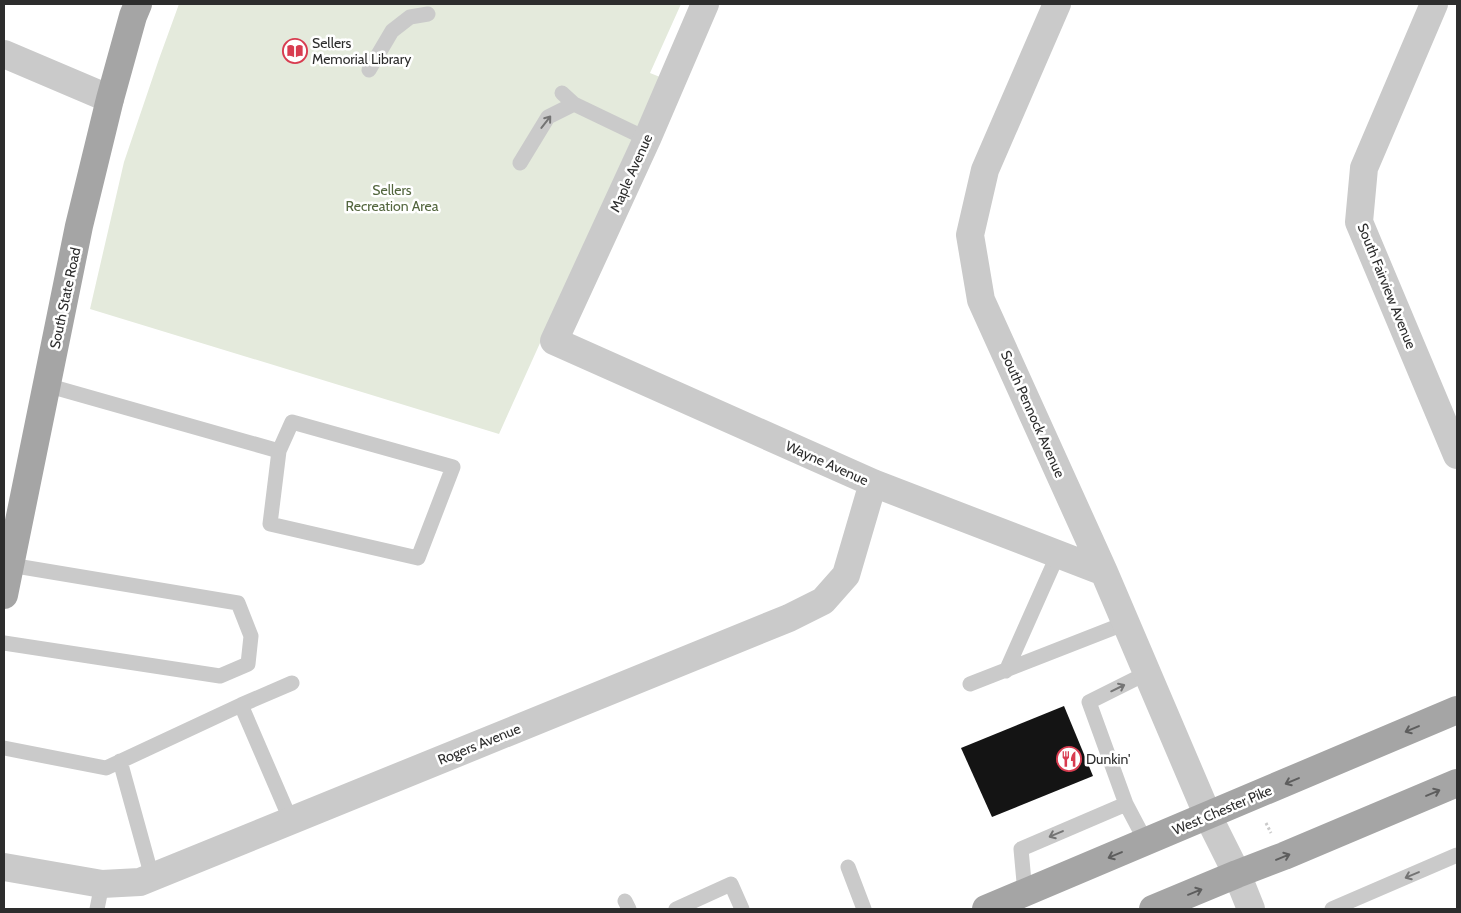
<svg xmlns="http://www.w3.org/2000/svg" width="1461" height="913" font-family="Cabin,sans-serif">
<rect width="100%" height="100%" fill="#fff"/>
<!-- green -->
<path fill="#e4eadc" d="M 179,4 L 681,4 L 650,73 L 660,77 L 499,434 L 90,309 L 124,162 L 159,59 Z"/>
<!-- building -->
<path fill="#141414" d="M 1064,706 L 1093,776 L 992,817 L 961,748 Z"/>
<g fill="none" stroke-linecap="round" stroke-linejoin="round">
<!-- path -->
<path stroke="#cacaca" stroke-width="3" stroke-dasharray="2.5 2.5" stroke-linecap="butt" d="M 1266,823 L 1271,833"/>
<!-- service -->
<path stroke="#cacaca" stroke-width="15" d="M 369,70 L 392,31 L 410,17 L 428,14
M 574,104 L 647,139
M 520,163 L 548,117 L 574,104 L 562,93
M 46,385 L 279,451 L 292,422 L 453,467 L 418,558 L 270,524 L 279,451
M 4,643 L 220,676 L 248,664 L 251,636 L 238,603 L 10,565
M 1006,671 L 1058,554
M 970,684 L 1126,623
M 4,748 L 106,768 L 241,705
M 120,761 L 152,877
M 1126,804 L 1089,702 L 1147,673
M 291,821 L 241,705 L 292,683
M 848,867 L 864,909
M 1025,893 L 1021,849 L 1126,804 L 1146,842
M 625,901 L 629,909
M 97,909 L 102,884
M 676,909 L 731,884 L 742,909
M 1332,909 L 1457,855"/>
<!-- minor -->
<path stroke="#cacaca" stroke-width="28" d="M 705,4 L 647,139 L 554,341 L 873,483 L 1104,572
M 1057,4 L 985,170 L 970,235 L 981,300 L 1104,572 L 1208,816 L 1237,874 L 1251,909
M 1434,4 L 1364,168 L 1359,222 L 1457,455
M 4,54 L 110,99
M 4,867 L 102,884 L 140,882 L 789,618 L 823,601 L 846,575 L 873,483"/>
<!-- primary -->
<path stroke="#a5a5a5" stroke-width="28" d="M 4,595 L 79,226 L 110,99 L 133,16 L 138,4
M 986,909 L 1457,710
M 1153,909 L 1237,874 L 1284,856 L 1457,783"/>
</g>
<!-- one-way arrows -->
<defs><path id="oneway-shaft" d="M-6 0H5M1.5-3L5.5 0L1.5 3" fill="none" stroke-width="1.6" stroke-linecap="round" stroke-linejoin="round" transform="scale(1.25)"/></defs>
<g stroke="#747474">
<use href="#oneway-shaft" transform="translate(546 122) rotate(-52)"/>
<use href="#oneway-shaft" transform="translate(1118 688) rotate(-26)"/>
<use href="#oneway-shaft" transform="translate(1056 834) rotate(157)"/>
<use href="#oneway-shaft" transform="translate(1412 875) rotate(157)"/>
</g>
<g stroke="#5d5d5d">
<use href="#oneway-shaft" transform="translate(1412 729) rotate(157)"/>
<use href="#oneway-shaft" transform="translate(1292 781) rotate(157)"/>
<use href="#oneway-shaft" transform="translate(1433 793) rotate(-23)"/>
<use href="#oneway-shaft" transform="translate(1115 855) rotate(157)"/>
<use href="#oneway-shaft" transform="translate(1283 857) rotate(-22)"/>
<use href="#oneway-shaft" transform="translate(1195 892) rotate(-22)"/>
</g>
<!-- icons -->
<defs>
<symbol id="library-ring" viewBox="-11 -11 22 22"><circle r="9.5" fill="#fff" stroke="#d83c50" stroke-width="1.5"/><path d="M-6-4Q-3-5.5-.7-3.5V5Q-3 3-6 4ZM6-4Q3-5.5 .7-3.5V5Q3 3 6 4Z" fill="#d83c50"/></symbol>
<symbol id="restaurant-ring" viewBox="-11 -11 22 22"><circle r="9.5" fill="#fff" stroke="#d83c50" stroke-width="1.5"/><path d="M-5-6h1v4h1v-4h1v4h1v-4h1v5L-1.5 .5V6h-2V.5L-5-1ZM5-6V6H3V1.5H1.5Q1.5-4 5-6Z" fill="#d83c50"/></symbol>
</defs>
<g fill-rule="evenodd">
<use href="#library-ring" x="281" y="37" width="28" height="28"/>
<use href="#restaurant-ring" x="1055" y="745" width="28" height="28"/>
</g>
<g text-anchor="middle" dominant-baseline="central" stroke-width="5" stroke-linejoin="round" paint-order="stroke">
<!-- poi labels -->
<g font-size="14" fill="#2d2d2d" stroke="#fff" text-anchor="start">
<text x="312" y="43">Sellers<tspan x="312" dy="16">Memorial Library</tspan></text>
<text x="1086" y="759">Dunkin'</text>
</g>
<!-- street labels -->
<g font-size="14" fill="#2d2d2d" stroke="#fff">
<text transform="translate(631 173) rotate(-66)">Maple Avenue</text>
<text transform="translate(1387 286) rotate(68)">South Fairview Avenue</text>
<text transform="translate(65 298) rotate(-78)">South State Road</text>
<text transform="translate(1033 414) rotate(66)">South Pennock Avenue</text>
<text transform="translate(827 463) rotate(24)">Wayne Avenue</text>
<text transform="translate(479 744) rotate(-22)">Rogers Avenue</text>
<text transform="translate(1222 810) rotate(-23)">West Chester Pike</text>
</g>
<!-- park labels -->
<g font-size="14" fill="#53663e" stroke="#fff">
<text x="392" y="190">Sellers<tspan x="392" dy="16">Recreation Area</tspan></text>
</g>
</g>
<!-- border -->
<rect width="1461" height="913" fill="none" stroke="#2d2d2d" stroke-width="10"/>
</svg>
